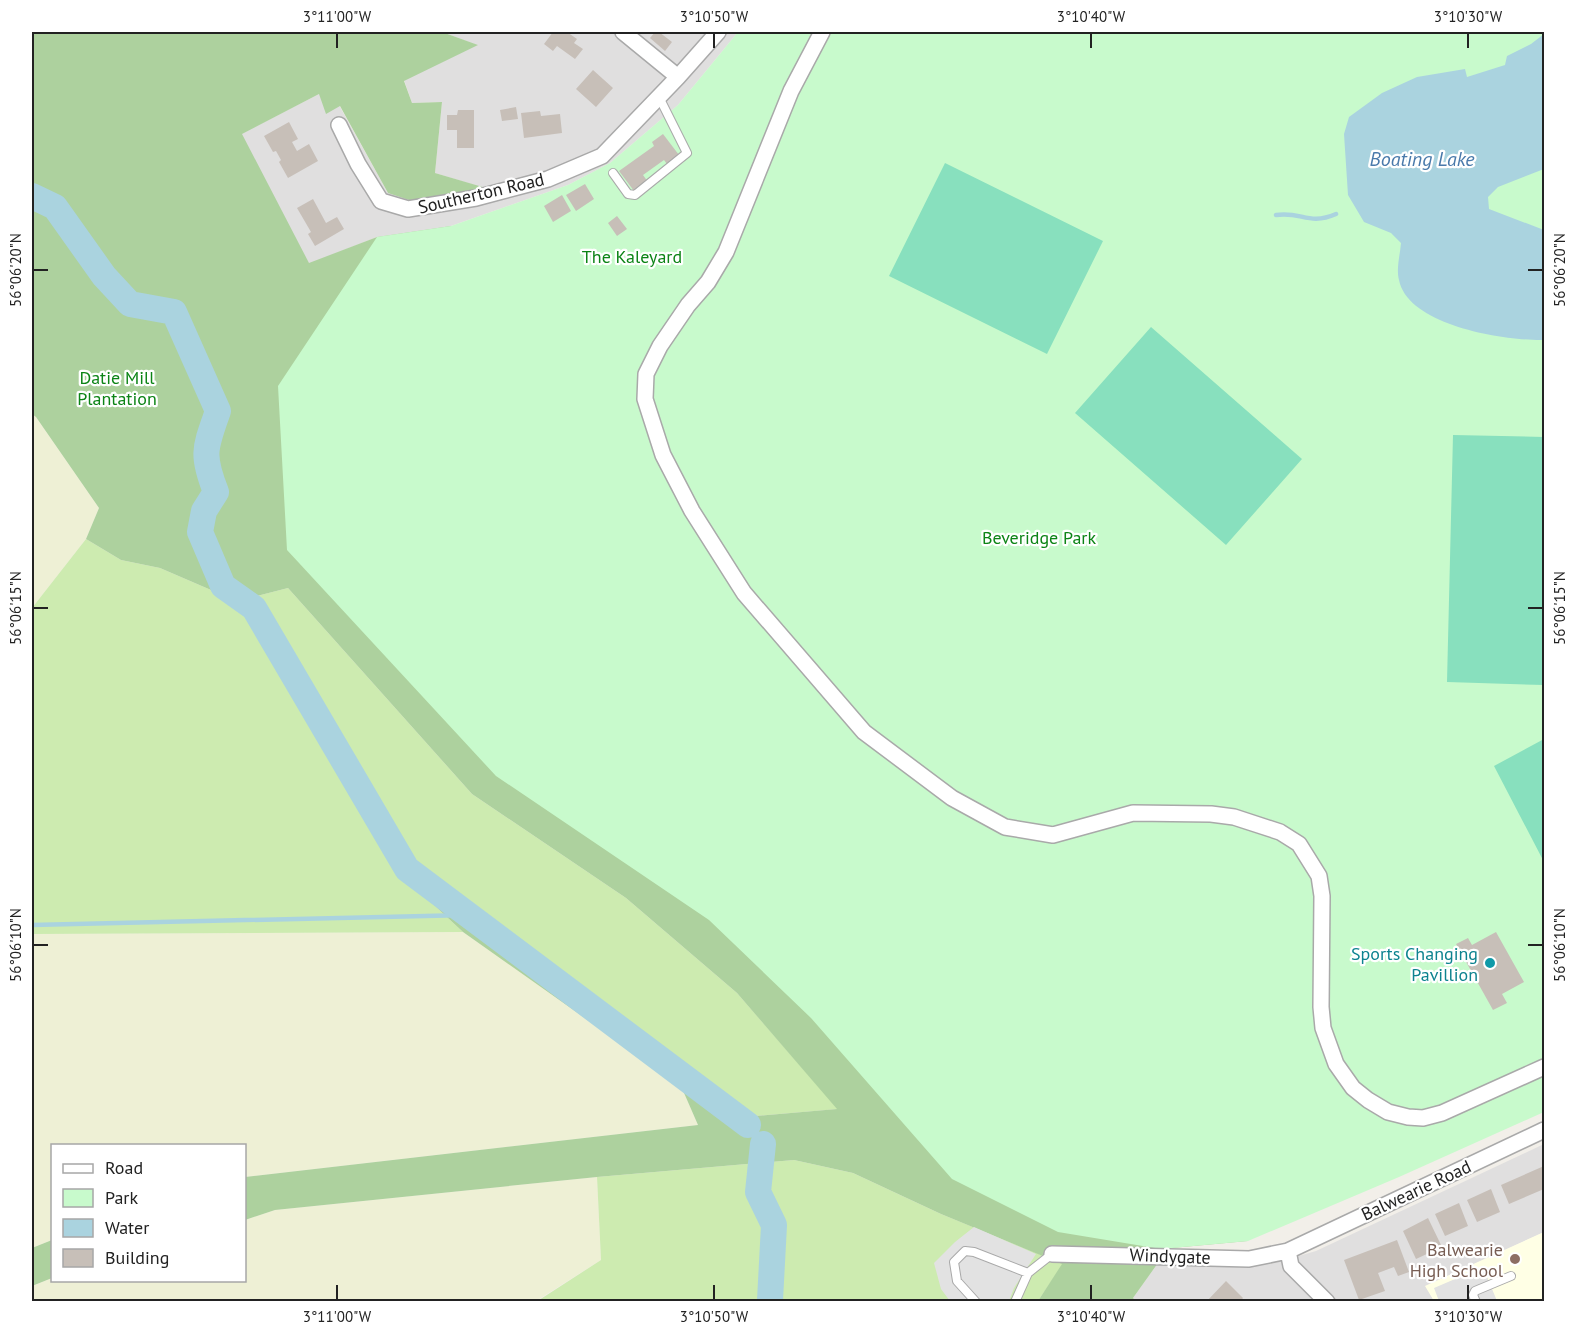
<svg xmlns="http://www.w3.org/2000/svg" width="1576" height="1333" font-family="'PT Sans',sans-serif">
<rect width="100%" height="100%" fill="#f2efe9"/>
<!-- residential -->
<path fill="#e0dfdf" d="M 442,32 L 738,32 L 678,105 L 610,163 L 568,185 L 448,227 L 377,237 L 309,264 L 241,134 L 319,94 L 339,105 L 388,193 L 440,198 L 484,188 L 435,173 L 442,102 L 412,103 L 404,80 L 477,45 Z
M 1544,1144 L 1544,1232 L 1426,1286 L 1434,1301 L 1137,1302 L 1133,1298 L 1158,1263 L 1271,1264 L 1316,1251 Z"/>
<!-- education -->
<path fill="#ffffe5" d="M 1544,1232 L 1544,1301 L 1434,1301 L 1425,1286 Z"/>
<!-- farmland -->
<path fill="#eef0d5" d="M 32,414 L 36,417 L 99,508 L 86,539 L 32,608 Z
M 463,932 L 681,1086 L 698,1125 L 245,1177 L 244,1146 L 52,1146 L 52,1240 L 32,1248 L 32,934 Z
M 597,1177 L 601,1260 L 536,1301 L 32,1302 L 32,1286 L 52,1278 L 52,1280 L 244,1280 L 245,1220 L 275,1210 Z"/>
<!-- grass -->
<path fill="#cdebb0" d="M 86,539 L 121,560 L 160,568 L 211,590 L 252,622 L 393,867 L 463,932 L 32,934 L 32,608 Z
M 288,588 L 472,794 L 626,898 L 737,993 L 838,1109 L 755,1116 L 506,937 L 411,861 L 253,597 Z
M 794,1160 L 853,1173 L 941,1214 L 1063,1264 L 1038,1301 L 536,1302 L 601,1260 L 597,1177 Z"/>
<!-- forest -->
<path fill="#add19e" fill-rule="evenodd" d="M 32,32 L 442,32 L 478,45 L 404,81 L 412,103 L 442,102 L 435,173 L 486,188 L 440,198 L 412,201 L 388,193 L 340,106 L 326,114 L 319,94 L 242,134 L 309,263 L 377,237 L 451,226 L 1248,1241 L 1161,1249 L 1158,1263 L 1133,1298 L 1137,1302 L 1038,1301 L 1062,1264 L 941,1214 L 853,1173 L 794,1160 L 597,1177 L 275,1210 L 245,1220 L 245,1177 L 698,1125 L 681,1086 L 463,932 L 393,867 L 252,622 L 211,590 L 160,568 L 121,560 L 86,539 L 99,508 L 36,417 L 32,414 ZM 288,588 L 472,794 L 626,898 L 737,993 L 837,1109 L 755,1116 L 506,937 L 411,861 L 253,597 Z
M 52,1240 L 52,1278 L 32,1286 L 32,1248 Z"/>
<!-- park -->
<path fill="#c8facc" d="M 738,32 L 1544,32 L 1544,1112 L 1399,1177 L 1248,1241 L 1161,1249 L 1058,1232 L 952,1179 L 811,1018 L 709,920 L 496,776 L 287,550 L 278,386 L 377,237 L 451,226 L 568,185 L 610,163 L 678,105 Z"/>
<!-- pitch -->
<path fill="#88e0be" d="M 945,163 L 1103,241 L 1047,354 L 889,276 Z
M 1151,327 L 1302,459 L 1226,545 L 1075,413 Z
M 1453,435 L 1544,437 L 1544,685 L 1447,682 Z
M 1544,739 L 1544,862 L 1494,766 Z"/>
<!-- parking -->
<path fill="#e2e2e2" d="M 974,1227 L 1036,1254 L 1014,1288 L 1009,1301 L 950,1301 L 941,1289 L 934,1263 L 955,1242 Z
M 1483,1267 L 1497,1301 L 1439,1301 L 1434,1288 Z"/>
<!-- water -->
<path fill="#aad3df" d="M 1544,34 L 1544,169 L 1498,187 L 1488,197 L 1489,209 L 1544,230 L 1544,340 C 1506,341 1408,326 1399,280 C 1396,269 1400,255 1401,243 L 1391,233 L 1364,222 L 1348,195 L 1344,134 L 1349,117 L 1382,93 L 1417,77 L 1465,69 L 1467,77 L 1505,65 L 1507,56 L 1531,44 Z"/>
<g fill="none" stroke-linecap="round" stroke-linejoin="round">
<!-- stream -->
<path stroke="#aad3df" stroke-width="4.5" d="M 1276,215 C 1302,211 1308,226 1336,214
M 32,925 L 468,915"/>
<!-- river -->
<path stroke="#aad3df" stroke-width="26" d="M 32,196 L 55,207 L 104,276 L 130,304 L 174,312 L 218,411 C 205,448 201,454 216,492 L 204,511 L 200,532 L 223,586 L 254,608 L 407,869 L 748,1125
M 763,1144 L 758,1192 L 774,1225 L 770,1300"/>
</g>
<!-- building -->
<path fill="#c7bfb8" d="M 553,32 L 567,32 L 577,39 L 574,43 L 583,49 L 575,59 L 557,46 L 553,51 L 544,44 Z
M 655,32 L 659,32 L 672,42 L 665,51 L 650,38 Z
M 593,70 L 613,88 L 596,107 L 576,89 Z
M 516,107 L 518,119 L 502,121 L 500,110 Z
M 458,110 L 474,110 L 474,148 L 457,148 L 457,130 L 447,130 L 447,115 L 457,115 Z
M 540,111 L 541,116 L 560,114 L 562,133 L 524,138 L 521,113 Z
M 289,122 L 298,139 L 292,142 L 297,151 L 309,144 L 318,161 L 288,178 L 279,162 L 281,160 L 276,151 L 273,152 L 264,136 Z
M 663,134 L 679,155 L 667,164 L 664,160 L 643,175 L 648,182 L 634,191 L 619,171 L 654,146 L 652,142 Z
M 585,184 L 594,199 L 576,211 L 566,195 Z
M 562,195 L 571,211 L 553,222 L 544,206 Z
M 313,199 L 326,223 L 337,217 L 344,229 L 315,246 L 308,234 L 311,232 L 297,208 Z
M 617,216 L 627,229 L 617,236 L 608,223 Z
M 1496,932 L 1524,982 L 1502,994 L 1507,1003 L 1493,1010 L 1456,944 L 1468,938 L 1472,945 Z
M 1544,1166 L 1544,1189 L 1509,1204 L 1501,1185 Z
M 1491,1189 L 1500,1212 L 1477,1222 L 1467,1200 Z
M 1459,1203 L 1468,1226 L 1445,1236 L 1435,1214 Z
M 1428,1218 L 1442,1247 L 1416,1259 L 1403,1231 Z
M 1397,1240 L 1409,1272 L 1398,1276 L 1394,1267 L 1378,1273 L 1385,1291 L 1359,1300 L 1344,1260 Z
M 1226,1281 L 1243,1298 L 1240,1302 L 1206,1302 Z"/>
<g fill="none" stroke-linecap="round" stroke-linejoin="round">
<defs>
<path id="lane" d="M 613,173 L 628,194 L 635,195 L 687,153 L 659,97
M 976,1302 L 957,1281 L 954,1262 L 965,1251 L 974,1252 L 1028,1273
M 1015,1302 L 1028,1273 L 1052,1254
M 1476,1302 L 1473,1295 L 1475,1291 L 1511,1276"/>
<path id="street" d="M 623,32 L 678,77
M 822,32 L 791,91 L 726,252 L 708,282 L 688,305 L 660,346 L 646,374 L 645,399 L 663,455 L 692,511 L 744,593 L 864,732 L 952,798 L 1005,827 L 1053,835 L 1133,813 L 1211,814 L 1234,817 L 1280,832 L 1299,844 L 1319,876 L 1322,896 L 1321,1007 L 1323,1028 L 1336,1064 L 1353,1088 L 1368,1100 L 1388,1112 L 1408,1117 L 1423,1118 L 1442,1113 L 1544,1067
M 339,125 L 358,164 L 381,201 L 408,209 L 476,198 L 548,179 L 602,156 L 678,77 L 718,32
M 1288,1251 L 1291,1266 L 1327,1302
M 1052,1254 L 1249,1259 L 1288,1251 L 1544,1130"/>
</defs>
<!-- lane casing -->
<use href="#lane" stroke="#a9a9a9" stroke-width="10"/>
<!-- street casing -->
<use href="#street" stroke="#a9a9a9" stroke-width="18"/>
<!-- lane -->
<use href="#lane" stroke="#fff" stroke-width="8"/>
<!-- street -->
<use href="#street" stroke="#fff" stroke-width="15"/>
</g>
<!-- ticks -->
<path fill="none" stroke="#222" stroke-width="2" d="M 337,33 L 337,48M 714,33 L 714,48M 1091,33 L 1091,48M 1468,33 L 1468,48M 33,270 L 48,270M 1528,270 L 1543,270M 33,608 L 48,608M 1528,608 L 1543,608M 33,945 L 48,945M 1528,945 L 1543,945M 337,1285 L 337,1300M 714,1285 L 714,1300M 1091,1285 L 1091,1300M 1468,1285 L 1468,1300"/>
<!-- markers -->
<circle fill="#0f9aa8" stroke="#fff" stroke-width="2" cx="1490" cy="963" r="6"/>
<circle fill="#8d6e63" stroke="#fff" stroke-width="2" cx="1515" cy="1259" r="6"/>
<g text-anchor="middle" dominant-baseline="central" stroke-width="4.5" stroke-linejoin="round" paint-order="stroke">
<!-- street labels -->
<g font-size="18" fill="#222" stroke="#fff">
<text transform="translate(481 193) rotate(-13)">Southerton Road</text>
<text transform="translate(1416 1190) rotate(-25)">Balwearie Road</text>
<text transform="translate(1170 1256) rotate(2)">Windygate</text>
</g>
<!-- park labels -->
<g font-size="18" fill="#0c8416" stroke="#fff">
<text x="632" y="256">The Kaleyard</text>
<text x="117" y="377">Datie Mill<tspan x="117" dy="21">Plantation</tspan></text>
<text x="1039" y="537">Beveridge Park</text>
</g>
<!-- culture labels -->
<g font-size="18" fill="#0d838f" stroke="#fff" text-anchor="end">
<text x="1478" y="953">Sports Changing<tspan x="1478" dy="21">Pavillion</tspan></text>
</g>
<!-- education labels -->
<g font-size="18" fill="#785e54" stroke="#fff" text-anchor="end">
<text x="1503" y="1249">Balwearie<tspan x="1503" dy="21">High School</tspan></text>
</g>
<!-- water labels -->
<g font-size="20" font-style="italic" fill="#4a7aab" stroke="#fff">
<text x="1422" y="159">Boating Lake</text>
</g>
</g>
<!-- border -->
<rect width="1576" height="1333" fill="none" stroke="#ffffff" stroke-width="66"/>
<!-- legend -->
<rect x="51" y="1144" width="195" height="138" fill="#ffffff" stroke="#a7a7a7" stroke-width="1.5"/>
<rect x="63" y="1164" width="30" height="9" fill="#ffffff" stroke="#a7a7a7" stroke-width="1.5"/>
<text x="105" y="1174" font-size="18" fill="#222222">Road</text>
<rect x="63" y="1189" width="30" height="18" fill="#c8facc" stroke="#a7a7a7" stroke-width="1.5"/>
<text x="105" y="1204" font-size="18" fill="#222222">Park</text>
<rect x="63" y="1219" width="30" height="18" fill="#aad3df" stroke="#a7a7a7" stroke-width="1.5"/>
<text x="105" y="1234" font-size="18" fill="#222222">Water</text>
<rect x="63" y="1249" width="30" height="18" fill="#c7bfb8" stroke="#a7a7a7" stroke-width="1.5"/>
<text x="105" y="1264" font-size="18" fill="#222222">Building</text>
<rect x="33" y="33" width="1510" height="1267" fill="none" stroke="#222" stroke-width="2"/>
<g font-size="15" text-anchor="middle" fill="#222">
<text x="337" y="22">3°11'00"W</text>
<text x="714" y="22">3°10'50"W</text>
<text x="1091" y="22">3°10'40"W</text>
<text x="1468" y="22">3°10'30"W</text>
<text transform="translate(16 270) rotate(-90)" y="5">56°06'20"N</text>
<text transform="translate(1560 270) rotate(-90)" y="5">56°06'20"N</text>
<text transform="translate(16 608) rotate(-90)" y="5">56°06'15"N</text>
<text transform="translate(1560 608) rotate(-90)" y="5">56°06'15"N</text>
<text transform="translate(16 945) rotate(-90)" y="5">56°06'10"N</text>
<text transform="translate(1560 945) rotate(-90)" y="5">56°06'10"N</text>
<text x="337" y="1322">3°11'00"W</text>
<text x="714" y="1322">3°10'50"W</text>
<text x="1091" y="1322">3°10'40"W</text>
<text x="1468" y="1322">3°10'30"W</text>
</g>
</svg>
